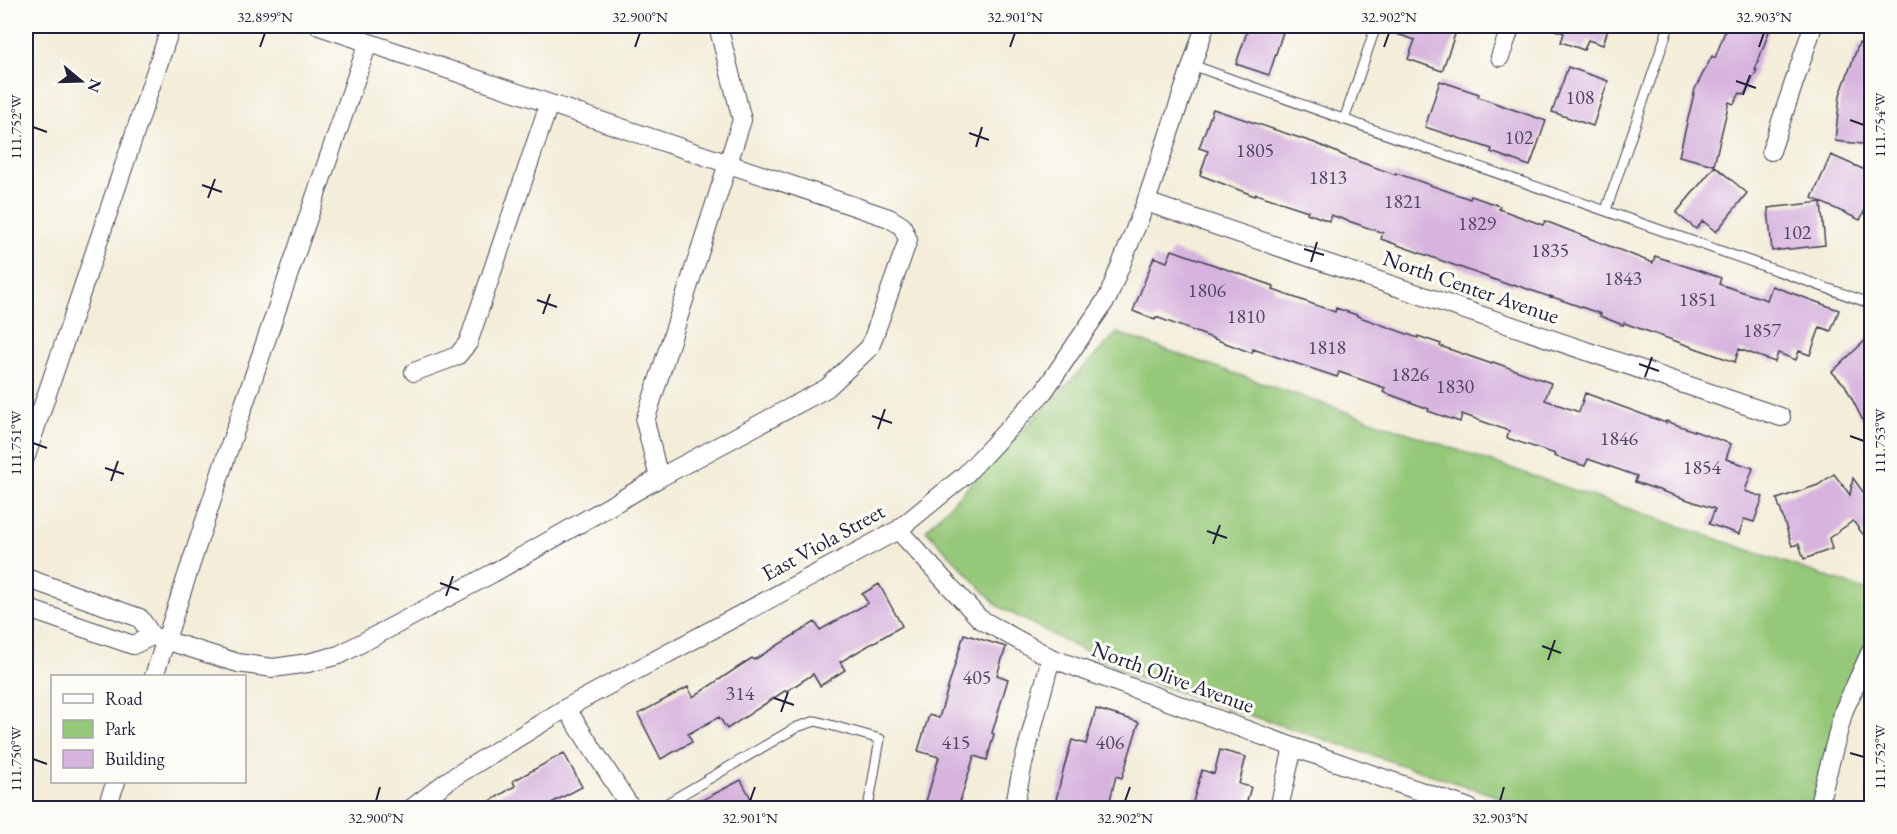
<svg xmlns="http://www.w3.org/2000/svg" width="1897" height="834" font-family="'EB Garamond',serif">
<rect width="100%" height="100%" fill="#fdfcf7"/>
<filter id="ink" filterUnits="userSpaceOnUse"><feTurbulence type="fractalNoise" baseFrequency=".0167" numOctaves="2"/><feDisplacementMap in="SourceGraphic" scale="12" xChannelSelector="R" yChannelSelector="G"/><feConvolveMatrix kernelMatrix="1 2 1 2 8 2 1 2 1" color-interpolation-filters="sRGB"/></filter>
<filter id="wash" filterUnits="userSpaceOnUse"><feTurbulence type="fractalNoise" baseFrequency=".008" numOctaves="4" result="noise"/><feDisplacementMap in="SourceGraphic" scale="24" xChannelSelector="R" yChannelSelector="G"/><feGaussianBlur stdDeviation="1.35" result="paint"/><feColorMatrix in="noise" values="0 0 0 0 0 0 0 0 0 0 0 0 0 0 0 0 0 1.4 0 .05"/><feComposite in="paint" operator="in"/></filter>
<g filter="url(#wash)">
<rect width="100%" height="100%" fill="#f3edd9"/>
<!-- green -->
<path fill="#95c878" stroke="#5c755a" stroke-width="1.5" d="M 1117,333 L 1871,592 L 1871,629 L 1812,808 L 1533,808 L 1134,677 L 998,606 L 926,530 Z"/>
<g id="blocks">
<!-- building -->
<path fill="#d7b4de" d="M 1249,26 L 1285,26 L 1269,75 L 1236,64 Z
M 1383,26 L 1458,26 L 1442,71 L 1408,59 L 1415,40 L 1382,29 Z
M 1553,26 L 1609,26 L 1603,45 L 1588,40 L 1584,50 L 1561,42 L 1564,33 L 1552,29 Z
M 1727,26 L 1771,26 L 1755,70 L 1757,70 L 1744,95 L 1740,93 L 1734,104 L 1729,102 L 1714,165 L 1679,156 L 1695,89 L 1712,56 L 1715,58 Z
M 1859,43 L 1872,48 L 1872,145 L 1835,141 L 1840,95 Z
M 1568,67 L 1608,81 L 1593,126 L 1552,112 Z
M 1440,81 L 1479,94 L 1478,97 L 1546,121 L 1530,166 L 1491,152 L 1492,149 L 1425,127 Z
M 1213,109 L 1315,143 L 1352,159 L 1396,175 L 1396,173 L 1470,199 L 1471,196 L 1500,206 L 1499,209 L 1543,225 L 1545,221 L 1653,263 L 1655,256 L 1721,278 L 1719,284 L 1767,300 L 1772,286 L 1839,310 L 1831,331 L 1820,327 L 1810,355 L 1799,351 L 1796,360 L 1778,353 L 1775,362 L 1739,349 L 1735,362 L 1624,323 L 1623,325 L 1600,316 L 1601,314 L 1550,296 L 1550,297 L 1513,284 L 1512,286 L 1381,239 L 1383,233 L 1331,215 L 1329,221 L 1307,213 L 1308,211 L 1256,194 L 1255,196 L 1200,175 L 1208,151 L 1199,148 Z
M 1831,155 L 1872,173 L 1872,195 L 1860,220 L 1812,198 Z
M 1715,166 L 1747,193 L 1716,232 L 1703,221 L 1696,229 L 1676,213 Z
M 1821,202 L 1825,245 L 1772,251 L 1768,208 Z
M 1172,250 L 1274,286 L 1273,290 L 1335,312 L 1336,308 L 1357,315 L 1357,316 L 1418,338 L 1418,336 L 1441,344 L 1440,346 L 1492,364 L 1493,362 L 1551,383 L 1545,400 L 1579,412 L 1585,393 L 1666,423 L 1666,421 L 1731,444 L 1726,459 L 1753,468 L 1745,491 L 1763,497 L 1754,522 L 1744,519 L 1739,534 L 1709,524 L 1715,509 L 1635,482 L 1637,476 L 1588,459 L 1585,466 L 1554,456 L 1555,454 L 1507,438 L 1509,431 L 1462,414 L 1460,422 L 1428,411 L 1429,409 L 1383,392 L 1385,388 L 1339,372 L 1337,377 L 1253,349 L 1252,353 L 1156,317 L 1155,320 L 1133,311 L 1154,257 L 1167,262 Z
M 1872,334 L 1872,439 L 1845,385 L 1832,372 Z
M 1834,474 L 1850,495 L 1853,478 L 1872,504 L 1872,546 L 1853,521 L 1829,538 L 1832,549 L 1804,559 L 1799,544 L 1792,546 L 1777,499 L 1818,485 Z
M 879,584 L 902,626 L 840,662 L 845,670 L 820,686 L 813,674 L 787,691 L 786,690 L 727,729 L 719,717 L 688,734 L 692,742 L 661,759 L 638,714 L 688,687 L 693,697 L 752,658 L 754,660 L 815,622 L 820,630 L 868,603 L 862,594 Z
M 964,634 L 1006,647 L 997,675 L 1008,679 L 992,733 L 994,734 L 987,760 L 974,756 L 958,808 L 924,808 L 939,757 L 918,751 L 929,715 L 939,718 Z
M 1096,709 L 1139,722 L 1122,778 L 1116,776 L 1108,808 L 1070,808 L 1071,804 L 1056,800 L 1063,771 L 1072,740 L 1086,744 Z
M 1220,750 L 1246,757 L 1239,784 L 1251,787 L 1245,808 L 1215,808 L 1193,802 L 1202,770 L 1214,774 Z
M 564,753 L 582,787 L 542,808 L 479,808 L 515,786 L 513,781 Z
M 741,780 L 756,808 L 687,808 Z"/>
</g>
</g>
<g filter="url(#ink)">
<use href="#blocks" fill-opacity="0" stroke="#414053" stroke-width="1.5"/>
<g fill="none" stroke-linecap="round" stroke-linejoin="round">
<defs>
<path id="lane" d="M 1192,65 C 1418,147 1645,224 1872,304
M 1344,120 L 1376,26
M 1606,210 L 1669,26
M 659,808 L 797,727 L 816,721 L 880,739 L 868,808"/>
<path id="street" d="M 1500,57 L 1511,26
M 1771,151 L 1813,26
M 1146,202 L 1781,417
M 414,372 L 457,356 L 468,343 L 549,104
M 26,456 L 171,26
M 659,478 L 645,421 L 742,120 L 718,26
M 898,530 L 980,619 L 1051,658 L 1293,747 L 1469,808
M 26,578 L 140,618 L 152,636 L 238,663 L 273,668 L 308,663 L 339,655 L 493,573 L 659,478 L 827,388 L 870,347 L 908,240 L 902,226 L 889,218 L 319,26
M 26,608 L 133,645 L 152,636
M 154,676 L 226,457 L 368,43
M 566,708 L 631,808
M 106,808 L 116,782
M 412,808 L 449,780 L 566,708 L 898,530 L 965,475 L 1044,391 L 1108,297 L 1146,202 L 1205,26
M 1014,808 L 1023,764 L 1051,658
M 1279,808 L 1293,747
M 1818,808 L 1844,710 L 1872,649"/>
</defs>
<!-- lane casing -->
<use href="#lane" stroke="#414053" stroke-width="11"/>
<!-- street casing -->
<use href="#street" stroke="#414053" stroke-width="20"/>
<!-- lane -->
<use href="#lane" stroke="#fff" stroke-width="9"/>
<!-- street -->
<use href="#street" stroke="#fff" stroke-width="18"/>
</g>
</g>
<!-- ticks -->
<path fill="none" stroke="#22223b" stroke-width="2" d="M 260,47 L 265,33M 635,47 L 640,33M 1010,47 L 1015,33M 1384,47 L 1389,33M 1759,47 L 1764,33M 1736,81 L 1756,88M 1743,95 L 1750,75M 1850,120 L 1864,125M 33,127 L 47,132M 969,133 L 989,140M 976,147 L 982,127M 202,185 L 222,192M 208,198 L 215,179M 1304,249 L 1324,255M 1311,262 L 1317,242M 537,300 L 557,307M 543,314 L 550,294M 1639,364 L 1659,371M 1645,377 L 1652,357M 872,416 L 892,423M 878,429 L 885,409M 1850,436 L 1864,441M 33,443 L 47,448M 105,468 L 124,474M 111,481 L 118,461M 1207,531 L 1227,538M 1213,544 L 1220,525M 440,583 L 459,590M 446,596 L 453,576M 1542,646 L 1561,653M 1548,660 L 1555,640M 774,698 L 794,705M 781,712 L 788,692M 1850,753 L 1864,757M 33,759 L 47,764M 376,801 L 380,787M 750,801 L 755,787M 1125,801 L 1130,787M 1500,801 L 1504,787"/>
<g text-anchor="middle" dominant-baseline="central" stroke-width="6" stroke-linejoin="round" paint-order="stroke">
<!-- number labels -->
<g font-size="20" fill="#4f4664">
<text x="1580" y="97">108</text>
<text x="1519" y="137">102</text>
<text x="1255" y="150">1805</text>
<text x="1328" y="177">1813</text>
<text x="1403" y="201">1821</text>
<text x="1477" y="223">1829</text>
<text x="1797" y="232">102</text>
<text x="1550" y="250">1835</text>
<text x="1623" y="278">1843</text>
<text x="1207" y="290">1806</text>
<text x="1698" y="299">1851</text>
<text x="1246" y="316">1810</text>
<text x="1762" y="330">1857</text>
<text x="1327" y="347">1818</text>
<text x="1410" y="374">1826</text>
<text x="1455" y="386">1830</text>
<text x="1619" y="438">1846</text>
<text x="1702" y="467">1854</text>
<text x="977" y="677">405</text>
<text x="740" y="693">314</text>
<text x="956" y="742">415</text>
<text x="1110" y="742">406</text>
</g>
<!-- street labels -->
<g font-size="22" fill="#22223b" stroke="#fdfcf7">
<text transform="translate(1471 287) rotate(19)">North Center Avenue</text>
<text transform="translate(823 542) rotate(-29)">East Viola Street</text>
<text transform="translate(1173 677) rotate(20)">North Olive Avenue</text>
</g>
</g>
<!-- margin -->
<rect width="1897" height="834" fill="none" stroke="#fdfcf7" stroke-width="66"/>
<!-- legend -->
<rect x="51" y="675" width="195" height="108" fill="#fdfcf7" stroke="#a5a5ac" stroke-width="1.5"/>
<rect x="63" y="694" width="30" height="9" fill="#ffffff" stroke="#a5a5ac" stroke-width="1.5"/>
<text x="105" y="705" font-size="18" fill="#22223b">Road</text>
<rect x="63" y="720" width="30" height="18" fill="#95c878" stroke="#a5a5ac" stroke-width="1.5"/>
<text x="105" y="735" font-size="18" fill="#22223b">Park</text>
<rect x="63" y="750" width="30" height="18" fill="#d7b4de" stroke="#a5a5ac" stroke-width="1.5"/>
<text x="105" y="765" font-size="18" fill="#22223b">Building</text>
<!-- north arrow -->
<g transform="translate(81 81) rotate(109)" stroke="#fdfcf7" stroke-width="4.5" paint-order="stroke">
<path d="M0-4.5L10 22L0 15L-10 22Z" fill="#22223b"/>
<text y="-9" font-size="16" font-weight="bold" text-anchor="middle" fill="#22223b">N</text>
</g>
<rect x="33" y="33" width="1831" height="768" fill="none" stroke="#22223b" stroke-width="2"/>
<g font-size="15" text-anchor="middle" fill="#22223b">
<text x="265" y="22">32.899°N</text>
<text x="640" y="22">32.900°N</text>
<text x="1015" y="22">32.901°N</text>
<text x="1389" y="22">32.902°N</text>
<text x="1764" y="22">32.903°N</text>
<text transform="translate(1880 125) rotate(-90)" y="5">111.754°W</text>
<text transform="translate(16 127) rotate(-90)" y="5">111.752°W</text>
<text transform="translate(1880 441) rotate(-90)" y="5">111.753°W</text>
<text transform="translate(16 443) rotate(-90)" y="5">111.751°W</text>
<text transform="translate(1880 757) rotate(-90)" y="5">111.752°W</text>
<text transform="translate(16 759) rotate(-90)" y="5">111.750°W</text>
<text x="376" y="823">32.900°N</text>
<text x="750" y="823">32.901°N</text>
<text x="1125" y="823">32.902°N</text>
<text x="1500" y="823">32.903°N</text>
</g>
</svg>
